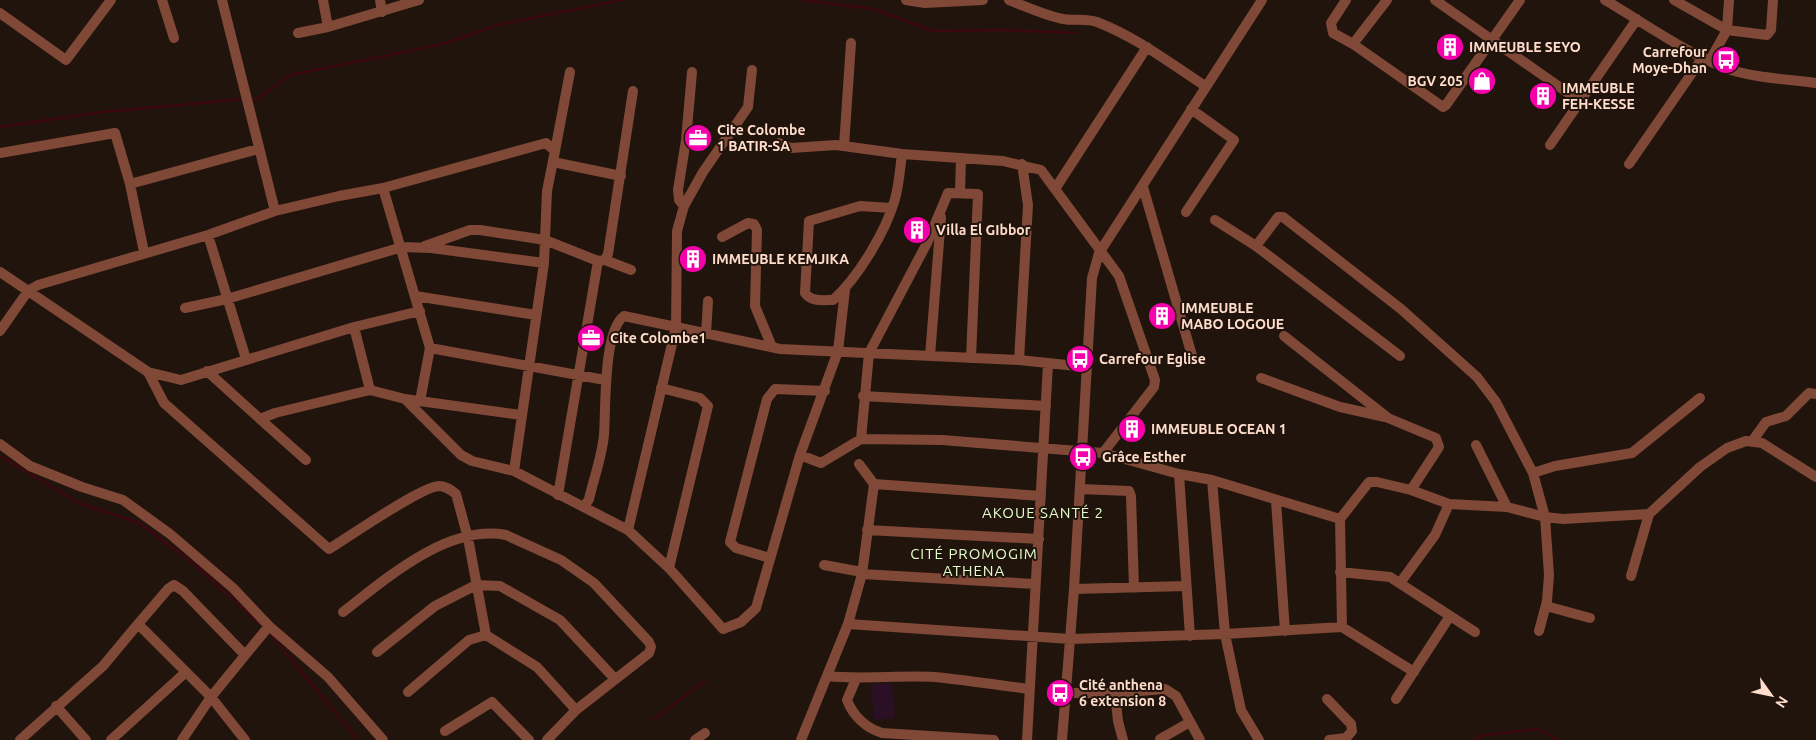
<svg xmlns="http://www.w3.org/2000/svg" width="1816" height="740" font-family="Ubuntu,sans-serif">
<rect width="100%" height="100%" fill="#20140c"/>
<!-- pitch -->
<path fill="#2a0f25" d="M 892,683 L 895,718 L 874,720 L 871,685 Z"/>
<g fill="none" stroke-linecap="round" stroke-linejoin="round">
<!-- stream -->
<path stroke="#3d0811" stroke-width="2.5" d="M 803,0 L 873,9 L 934,31 L 1005,30 L 1076,33
M 250,99 L 257,99 L 290,75 L 443,44 L 498,25 L 622,0
M 0,127 L 102,112 L 244,99
M 0,456 L 81,504 L 140,523 L 194,564 L 260,624
M 270,634 L 358,740
M 655,719 L 704,681
M 1474,740 L 1479,736 L 1537,729 L 1558,740"/>
<!-- minor -->
<path stroke="#804837" stroke-width="10" d="M 162,0 L 174,38
M 222,0 L 275,211
M 323,0 L 328,27
M 380,0 L 382,12
M 906,0 L 925,3 L 983,0
M 1009,0 C 1027,7 1044,15 1063,19 C 1074,21 1086,18 1097,22 C 1136,37 1170,63 1205,86
M 1346,0 L 1331,23 L 1333,33 L 1353,44 L 1443,107 L 1446,105 L 1520,0
M 1435,0 L 1581,102
M 1605,0 C 1644,23 1683,51 1725,68 C 1753,78 1786,79 1816,83
M 1674,0 L 1727,30 L 1767,35 L 1771,30 L 1773,0
M 0,13 L 66,60 L 111,0
M 298,33 L 328,27 L 419,0
M 1353,44 L 1387,0
M 1710,60 L 1727,30 L 1729,0
M 779,143 L 791,148 L 836,145 L 902,154 L 1003,161 L 1041,170 L 1119,276 L 1155,380 L 1154,387 L 1103,453
M 1550,145 L 1637,19
M 844,146 L 851,43
M 555,151 L 570,72
M 0,153 L 115,133 L 130,184 L 144,252
M 553,162 L 621,176
M 1629,164 L 1703,57
M 130,184 L 258,149
M 1143,187 L 1193,359
M 383,188 L 430,348 L 420,401
M 1055,189 L 1147,47
M 960,192 L 961,158
M 684,206 L 679,200 L 678,190 L 686,140 L 692,72
M 892,208 L 860,206 L 809,221 L 805,293 C 811,302 823,300 833,300 C 858,278 886,231 895,199 C 899,185 900,169 902,154
M 1186,212 L 1234,140 L 1191,109
M 1215,220 L 1256,246 L 1400,356
M 208,235 L 246,359
M 722,237 L 748,223 L 754,224 L 757,230 L 755,306 L 772,347
M 425,246 L 470,230 L 480,230 L 545,240 L 598,261 L 605,260 L 631,270
M 1256,246 L 1278,217 L 1283,217 L 1401,309 L 1477,377 L 1496,402 L 1533,473 L 1545,517 L 1549,575 L 1547,601 L 1539,631
M 605,260 L 608,254 L 633,91
M 0,272 L 148,372 L 181,380 L 354,327 L 420,311
M 415,296 L 536,315
M 185,308 L 227,299 L 402,247 L 431,248 L 544,263
M 354,327 L 370,390
M 0,331 L 28,291 L 38,285 L 208,235 L 275,211 L 339,196 L 383,188 L 546,143 L 555,151 L 547,191 L 544,263 L 514,471
M 706,334 L 708,301
M 1284,336 L 1388,418 L 1436,438 L 1439,447 L 1411,490
M 430,348 L 605,380
M 930,356 L 941,217
M 1019,360 L 1028,205 L 1022,164
M 207,371 L 260,419 L 275,413 L 370,390 L 405,399 L 521,415
M 148,372 L 164,403 L 329,549 C 349,537 420,487 439,486 C 446,486 451,490 456,494 L 468,538 L 486,635 L 537,667 L 576,710
M 1261,378 L 1340,407 L 1385,417
M 661,388 L 700,398 L 708,406 L 669,568
M 863,396 L 1046,406
M 405,399 L 461,455 L 472,461 L 514,471 L 628,530 L 669,568 L 723,629 L 741,622 L 756,608 L 800,455 L 838,351 L 845,290
M 260,419 L 306,460
M 861,439 L 869,353 L 927,243 L 948,193 L 978,194 L 971,358
M 1753,440 L 1766,422 L 1786,416 L 1809,393 L 1816,394
M 0,444 L 30,466 L 82,487 L 123,500 L 170,534 L 233,588 L 269,626 L 328,677 L 383,740
M 1476,445 L 1507,507
M 800,455 L 821,463 L 861,439 L 942,440 L 1103,453 L 1179,474 L 1212,480 L 1340,519
M 1533,473 L 1555,466 L 1632,453 L 1700,398
M 1179,474 L 1190,636
M 1212,480 L 1225,634 L 1241,710 L 1259,740
M 874,484 L 1041,496
M 1080,489 L 1129,491 L 1131,496 L 1134,588
M 558,495 L 598,261
M 1276,501 L 1285,631
M 585,506 L 589,499 C 594,478 602,456 604,435 C 606,409 603,331 624,316 L 780,349 L 1019,360 L 1086,367
M 628,530 L 676,327 L 677,231 L 684,206 L 703,172 L 748,107 L 752,70
M 867,530 L 1039,539
M 770,558 L 736,548 L 730,542 L 767,399 L 775,389 L 825,391
M 824,565 L 862,572
M 1340,572 L 1390,577 L 1475,632
M 862,574 L 1035,584
M 1631,576 L 1649,514 L 1700,467 L 1727,448 L 1746,441 L 1762,443 L 1816,477
M 1400,583 L 1435,535 L 1449,504
M 1074,589 L 1186,586
M 1546,606 L 1590,618
M 343,612 C 386,579 447,524 506,535 L 561,560 L 594,583 L 649,642 L 651,647 L 649,653 L 576,710 L 547,740
M 138,624 L 168,589 L 174,585 L 183,591 L 245,655
M 848,624 L 1070,639 L 1225,634 L 1342,627 L 1414,672
M 1342,627 L 1340,519 L 1369,482 L 1377,482 L 1411,490 L 1449,504 L 1507,507 L 1545,517 L 1563,519 L 1649,514
M 377,652 L 435,606 L 476,585 L 500,586 L 560,620 L 615,679
M 827,676 C 863,680 898,675 934,677 C 966,680 998,685 1029,689
M 856,679 L 847,700 C 853,716 866,728 882,733 L 994,740
M 408,692 L 469,640 L 486,635
M 1066,693 L 1115,693 L 1165,689 L 1176,696 L 1200,740
M 1115,693 L 1118,721 L 1123,740
M 1327,699 L 1351,724 L 1352,731 L 1346,738 L 1329,740
M 1396,699 L 1450,616
M 56,706 L 86,740
M 445,731 L 492,702 L 529,740
M 1160,739 L 1190,722
M 20,740 L 103,666 L 138,624 L 211,697 L 245,740
M 111,740 L 186,672
M 182,740 L 211,697 L 269,626
M 695,740 L 705,733
M 801,740 L 848,624 L 862,574 L 874,484 L 859,464
M 1027,740 L 1048,364
M 1062,740 L 1074,589 L 1092,278 L 1099,253 L 1262,0"/>
</g>
<!-- icons -->
<defs>
<symbol id="building-disc" viewBox="-11 -11 22 22"><circle r="9.5" fill="#f600ac" stroke="#20140c"/><path d="M-4-6H4V6H1V3H-1V6H-4ZM-2.5-4.3h1.7v1.8h-1.7ZM.8-4.3h1.7v1.8H.8ZM-2.5-1h1.7V.8h-1.7ZM.8-1h1.7V.8H.8Z" fill="#fff"/></symbol>
<symbol id="bus-disc" viewBox="-11 -11 22 22"><circle r="9.5" fill="#f600ac" stroke="#20140c"/><path d="M-5-6H5V4H4V6H2V4H-2V6H-4V4H-5ZM-3.5-4V0h7V-4ZM-3.5 1.2v1.5H-2V1.2ZM2 1.2v1.5H3.5V1.2Z" fill="#fff"/></symbol>
<symbol id="shop-disc" viewBox="-11 -11 22 22"><circle r="9.5" fill="#f600ac" stroke="#20140c"/><path d="M-5-2.5h2.3a2.7 3.5 0 0 1 5.4 0H5L5.5 6h-11ZM-1.5-2.5h3a1.5 2.3 0 0 0-3 0Z" fill="#fff"/></symbol>
<symbol id="office-disc" viewBox="-11 -11 22 22"><circle r="9.5" fill="#f600ac" stroke="#20140c"/><path d="M-6-3h4V-5.5h4V-3h4V5H-6ZM-1-4.5V-3h2v-1.5ZM-6 0V1H6V0Z" fill="#fff"/></symbol>
</defs>
<g fill-rule="evenodd">
<use href="#building-disc" x="1434" y="31" width="32" height="32"/>
<use href="#bus-disc" x="1710" y="44" width="32" height="32"/>
<use href="#shop-disc" x="1466" y="65" width="32" height="32"/>
<use href="#building-disc" x="1527" y="80" width="32" height="32"/>
<use href="#office-disc" x="682" y="122" width="32" height="32"/>
<use href="#building-disc" x="901" y="214" width="32" height="32"/>
<use href="#building-disc" x="677" y="243" width="32" height="32"/>
<use href="#building-disc" x="1146" y="300" width="32" height="32"/>
<use href="#office-disc" x="575" y="322" width="32" height="32"/>
<use href="#bus-disc" x="1064" y="343" width="32" height="32"/>
<use href="#building-disc" x="1116" y="413" width="32" height="32"/>
<use href="#bus-disc" x="1067" y="441" width="32" height="32"/>
<use href="#bus-disc" x="1044" y="677" width="32" height="32"/>
</g>
<g text-anchor="middle" dominant-baseline="central" stroke-width="4" stroke-linejoin="round" paint-order="stroke">
<!-- poi labels -->
<g font-size="14" font-weight="bold" fill="#ffdccb" stroke="#20140c" text-anchor="start">
<text x="1469" y="47">IMMEUBLE SEYO</text>
<text x="1707" y="52" text-anchor="end">Carrefour<tspan x="1707" dy="16">Moye-Dhan</tspan></text>
<text x="1463" y="81" text-anchor="end">BGV 205</text>
<text x="1562" y="88">IMMEUBLE<tspan x="1562" dy="16">FEH-KESSE</tspan></text>
<text x="717" y="130">Cite Colombe<tspan x="717" dy="16">1 BATIR-SA</tspan></text>
<text x="936" y="230">Villa El GIbbor</text>
<text x="712" y="259">IMMEUBLE KEMJIKA</text>
<text x="1181" y="308">IMMEUBLE<tspan x="1181" dy="16">MABO LOGOUE</tspan></text>
<text x="610" y="338">Cite Colombe1</text>
<text x="1099" y="359">Carrefour Eglise</text>
<text x="1151" y="429">IMMEUBLE OCEAN 1</text>
<text x="1102" y="457">Grâce Esther</text>
<text x="1079" y="685">Cité anthena<tspan x="1079" dy="16">6 extension 8</tspan></text>
</g>
<!-- neighbourhood labels -->
<g font-size="15" letter-spacing="1" fill="#e3ffcd" stroke="#20140c">
<text x="1043" y="512">AKOUE SANTÉ 2</text>
<text x="974" y="553">CITÉ PROMOGIM<tspan x="974" dy="17">ATHENA</tspan></text>
</g>
</g>
<!-- north arrow -->
<g transform="translate(1771 695) rotate(123)" stroke="#20140c" stroke-width="4" paint-order="stroke">
<path d="M0-4L9 19L0 12L-9 19Z" fill="#ffdccb"/>
<text y="-8" font-size="14" font-weight="bold" text-anchor="middle" fill="#ffdccb">N</text>
</g>
</svg>
